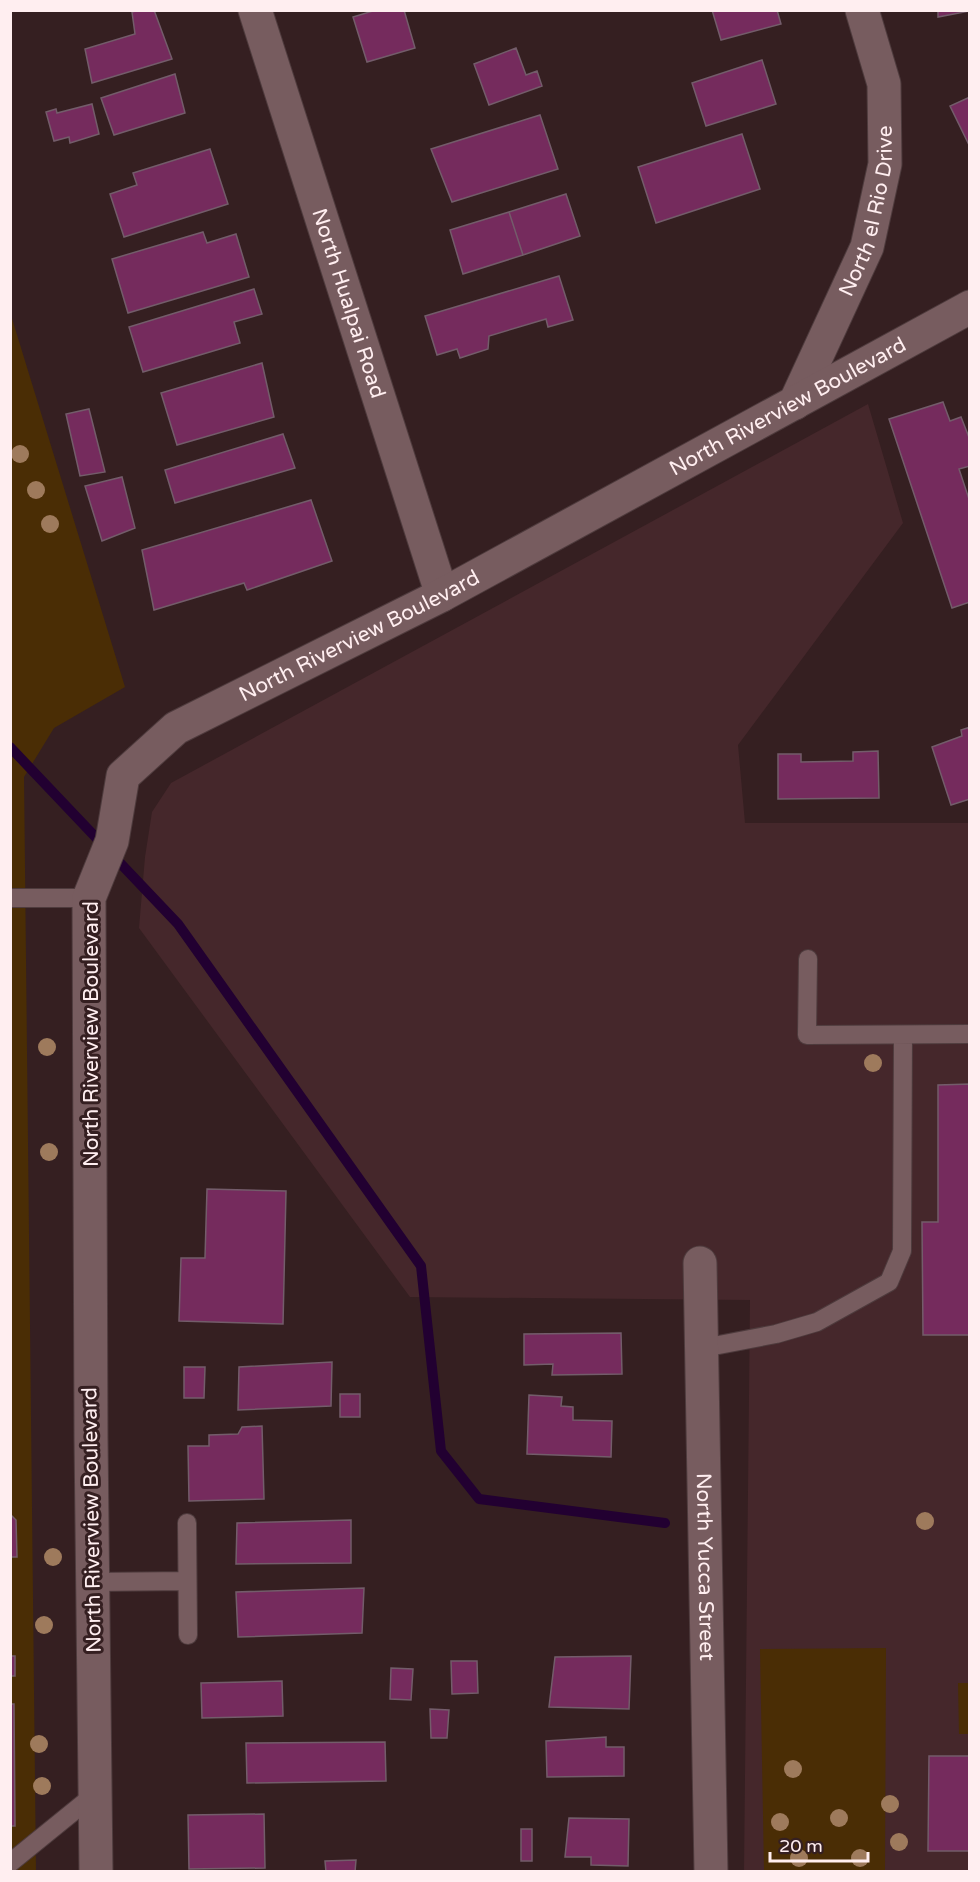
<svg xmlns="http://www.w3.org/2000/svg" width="980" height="1882" font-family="'Varela Round',sans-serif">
<rect width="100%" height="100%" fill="#351f21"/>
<!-- built -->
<path fill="#45272b" d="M 868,404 L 903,523 L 738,745 L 745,823 L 969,823 L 969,1871 L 744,1871 L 750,1300 L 410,1297 L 139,928 L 145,857 L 152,812 L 171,783 Z"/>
<!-- green -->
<path fill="#4a2d05" d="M 10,312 L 125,687 L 54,728 L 24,777 L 36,1872 L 10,1871 Z
M 886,1648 L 885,1871 L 764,1871 L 760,1649 Z
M 958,1683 L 969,1683 L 969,1734 L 959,1734 Z"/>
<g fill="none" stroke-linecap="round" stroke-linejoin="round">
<!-- stream -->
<path stroke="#220031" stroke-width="10" d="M 10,747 L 178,924 L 421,1266 L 441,1451 L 479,1499 L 665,1523"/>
</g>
<!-- building -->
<path fill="#752b5d" stroke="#735c6a" stroke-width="1.5" d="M 139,10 L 154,10 L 172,59 L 92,83 L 85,49 L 135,34 L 132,12 Z
M 376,10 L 404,10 L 415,48 L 367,62 L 353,17 Z
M 712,10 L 777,10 L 781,24 L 721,40 Z
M 938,10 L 970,10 L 970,11 L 938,17 Z
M 516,48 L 526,75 L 537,71 L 542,86 L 489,105 L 474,64 Z
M 762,60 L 776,104 L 706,126 L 692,83 Z
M 175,74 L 185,113 L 114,135 L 101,98 Z
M 970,97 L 970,147 L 950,106 Z
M 92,104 L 99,134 L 70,143 L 69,137 L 54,141 L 46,112 L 56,109 L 57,113 Z
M 540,115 L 558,169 L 452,202 L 431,149 Z
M 742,134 L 760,189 L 656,223 L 638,167 Z
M 210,149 L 228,204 L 124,237 L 110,194 L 137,185 L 133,173 Z
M 566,194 L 580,236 L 523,255 L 509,212 Z
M 509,212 L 523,255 L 463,274 L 450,230 Z
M 203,232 L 207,243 L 236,234 L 249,277 L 128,313 L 112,259 Z
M 559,276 L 573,320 L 548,327 L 546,319 L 489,336 L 488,349 L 460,358 L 457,349 L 437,355 L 425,316 Z
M 254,289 L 262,314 L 234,322 L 240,343 L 143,372 L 129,327 Z
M 262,363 L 274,417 L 177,445 L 161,393 Z
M 943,402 L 950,421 L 961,417 L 970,440 L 970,466 L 959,469 L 970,502 L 970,602 L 952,608 L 889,419 Z
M 89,409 L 105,472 L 80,476 L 66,414 Z
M 283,434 L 295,468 L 175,503 L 165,470 Z
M 122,477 L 135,528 L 102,541 L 85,486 Z
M 311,500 L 332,561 L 247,590 L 244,583 L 154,610 L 142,550 Z
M 970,727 L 970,799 L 951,805 L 932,747 L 962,736 L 961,730 Z
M 878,751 L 879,798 L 778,799 L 778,754 L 801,754 L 801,762 L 853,761 L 853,752 Z
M 970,1084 L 970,1335 L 923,1335 L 922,1222 L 938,1222 L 938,1085 Z
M 207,1189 L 286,1191 L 283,1324 L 179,1321 L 181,1258 L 205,1258 Z
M 621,1333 L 622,1374 L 552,1375 L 553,1364 L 524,1365 L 524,1334 Z
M 332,1362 L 331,1406 L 238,1410 L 239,1367 Z
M 184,1367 L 205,1367 L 204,1398 L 184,1398 Z
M 340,1394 L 360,1394 L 360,1417 L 340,1417 Z
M 529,1395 L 562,1397 L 561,1406 L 573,1407 L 573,1420 L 612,1421 L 611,1457 L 527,1454 Z
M 262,1426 L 264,1499 L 189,1501 L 188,1446 L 209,1446 L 209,1435 L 238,1434 L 242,1427 Z
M 10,1514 L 16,1520 L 17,1557 L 10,1557 Z
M 351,1520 L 351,1563 L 236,1564 L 237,1523 Z
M 364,1588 L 362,1633 L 238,1637 L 236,1592 Z
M 10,1656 L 15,1656 L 15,1676 L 10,1676 Z
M 631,1656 L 629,1709 L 549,1707 L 555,1657 Z
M 451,1661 L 477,1661 L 478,1693 L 452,1694 Z
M 391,1668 L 413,1669 L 411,1700 L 390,1699 Z
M 282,1681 L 283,1716 L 202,1718 L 201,1683 Z
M 10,1704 L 14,1704 L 15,1826 L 10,1826 Z
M 430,1709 L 449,1710 L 447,1738 L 431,1738 Z
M 606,1737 L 606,1747 L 624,1747 L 624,1776 L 547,1777 L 546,1741 Z
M 385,1742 L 386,1781 L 247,1783 L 246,1743 Z
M 929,1756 L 970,1756 L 970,1851 L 928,1851 Z
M 264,1814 L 265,1868 L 189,1869 L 188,1815 Z
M 569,1818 L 629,1819 L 628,1866 L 591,1865 L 591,1857 L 565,1857 Z
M 521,1829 L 532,1829 L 532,1861 L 521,1861 Z
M 356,1860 L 355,1872 L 326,1872 L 325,1861 Z"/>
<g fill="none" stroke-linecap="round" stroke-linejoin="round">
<defs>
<path id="lane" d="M 10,898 L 89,898
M 808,959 L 807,1035 L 970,1034
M 703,1348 L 776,1334 L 817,1322 L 889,1282 L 902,1251 L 903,1035
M 187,1523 L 188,1635
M 93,1582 L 187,1581
M 10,1863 L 95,1794"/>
<g id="street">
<path id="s1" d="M 255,10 L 442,595"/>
<path id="s2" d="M 795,403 L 867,247 L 885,164 L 884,84 L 862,10"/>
<path id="s3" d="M 700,1263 L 711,1872"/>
</g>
<g id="secondary">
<path id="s4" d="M 96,1872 L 91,1438 L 89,898 L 112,841 L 123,776 L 176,728 L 442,595 L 970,307"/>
</g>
</defs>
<!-- lane casing -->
<use href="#lane" stroke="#4e3b3d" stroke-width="20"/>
<!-- street casing -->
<use href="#street" stroke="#4e3b3d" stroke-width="35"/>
<!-- secondary casing -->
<use href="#secondary" stroke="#4e3b3d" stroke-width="35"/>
<!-- lane -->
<use href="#lane" stroke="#775c5f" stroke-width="18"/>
<!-- street -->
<use href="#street" stroke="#775c5f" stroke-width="33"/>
<!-- secondary -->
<use href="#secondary" stroke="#775c5f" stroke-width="33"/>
</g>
<!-- trees -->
<g fill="#9e7a5c">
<circle cx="20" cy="454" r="9"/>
<circle cx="36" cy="490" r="9"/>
<circle cx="50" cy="524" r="9"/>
<circle cx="47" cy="1047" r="9"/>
<circle cx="873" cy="1063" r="9"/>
<circle cx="49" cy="1152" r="9"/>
<circle cx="925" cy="1521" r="9"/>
<circle cx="53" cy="1557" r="9"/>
<circle cx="44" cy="1625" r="9"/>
<circle cx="39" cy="1744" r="9"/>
<circle cx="793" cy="1769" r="9"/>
<circle cx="42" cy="1786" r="9"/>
<circle cx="890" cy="1804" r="9"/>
<circle cx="839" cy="1818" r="9"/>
<circle cx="780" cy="1822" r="9"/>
<circle cx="899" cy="1842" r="9"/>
<circle cx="799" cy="1858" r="9"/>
<circle cx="860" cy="1858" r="9"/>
</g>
<g text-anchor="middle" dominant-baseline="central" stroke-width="6" stroke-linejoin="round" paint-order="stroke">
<!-- street labels -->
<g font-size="21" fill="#ffeef0" stroke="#351f21">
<text stroke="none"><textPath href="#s2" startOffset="207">North el Rio Drive</textPath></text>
<text stroke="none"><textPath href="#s1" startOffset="308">North Hualpai Road</textPath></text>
<text stroke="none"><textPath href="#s4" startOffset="1864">North Riverview Boulevard</textPath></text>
<text stroke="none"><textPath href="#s4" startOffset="1378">North Riverview Boulevard</textPath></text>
<text transform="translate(91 1034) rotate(-90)">North Riverview Boulevard</text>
<text transform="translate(92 1520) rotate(-91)">North Riverview Boulevard</text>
<text stroke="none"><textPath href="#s3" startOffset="304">North Yucca Street</textPath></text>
</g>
</g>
<!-- border -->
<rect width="980" height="1882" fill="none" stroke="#ffeef0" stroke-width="24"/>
<!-- scale -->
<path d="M770 1852v9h98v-9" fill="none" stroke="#ffeef0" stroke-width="3"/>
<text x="779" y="1852" font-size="18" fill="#ffeef0" stroke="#351f21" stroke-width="4.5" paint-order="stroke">20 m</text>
</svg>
